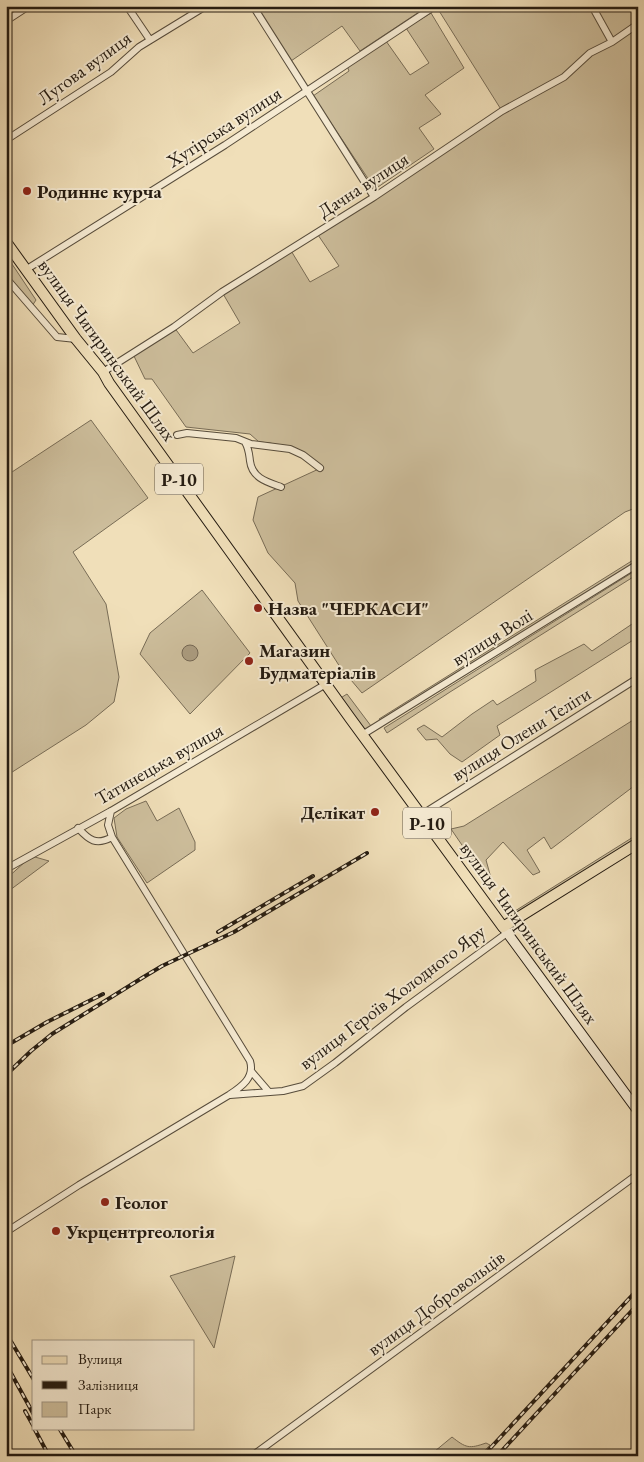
<svg xmlns="http://www.w3.org/2000/svg" width="644" height="1462" font-family="'EB Garamond',serif">
<rect width="100%" height="100%" fill="#f0dfb9"/>
<filter id="stains"><feTurbulence type="fractalNoise" baseFrequency=".004" numOctaves="4"/><feColorMatrix values="0 0 0 0 .2 0 0 0 0 .09 0 0 0 0 .02 0 0 0 .5 -.17"/></filter>
<radialGradient id="worn" r=".72"><stop offset=".6" stop-color="#630" stop-opacity="0"/><stop offset="1" stop-color="#630" stop-opacity=".3"/></radialGradient>
<!-- green -->
<path fill="#cdbe9c" stroke="#786c56" d="M 254,6 L 428,6 L 360,51 L 342,26 L 291,61 Z
M 436,6 L 638,6 L 638,507 L 625,512 L 362,693 L 340,667 L 298,601 L 295,583 L 268,553 L 253,520 L 258,497 L 323,467 L 301,451 L 270,443 L 259,442 L 250,434 L 186,427 L 152,379 L 145,379 L 133,354 L 174,327 L 193,353 L 240,323 L 222,292 L 290,249 L 310,282 L 339,266 L 316,232 L 502,111 Z
M 431,13 L 464,68 L 425,95 L 441,114 L 419,128 L 434,149 L 375,189 L 313,96 L 349,71 L 347,66 L 386,41 L 410,75 L 429,63 L 406,28 Z
M 6,255 L 36,300 L 32,306 L 6,276 Z
M 91,420 L 148,498 L 73,552 L 106,604 L 119,677 L 114,702 L 86,725 L 6,776 L 6,463 L 12,472 Z
M 638,557 L 638,562 L 381,722 L 379,719 Z
M 638,569 L 638,574 L 450,692 L 387,733 L 384,728 Z
M 202,590 L 250,653 L 190,714 L 140,654 L 150,633 Z
M 638,620 L 638,637 L 497,726 L 500,735 L 462,762 L 450,754 L 437,739 L 426,740 L 417,729 L 424,725 L 442,737 L 472,714 L 493,700 L 497,705 L 536,681 L 535,670 L 584,644 L 592,651 Z
M 347,694 L 371,726 L 362,732 L 339,699 Z
M 638,717 L 638,783 L 551,849 L 544,837 L 527,850 L 540,872 L 533,875 L 503,842 L 486,860 L 491,878 L 492,889 L 451,829 L 464,826 Z
M 146,801 L 157,821 L 179,808 L 195,842 L 195,850 L 147,883 L 117,837 L 114,818 L 126,809 Z
M 638,834 L 638,839 L 519,913 L 515,911 Z
M 35,857 L 49,861 L 6,893 L 6,879 L 26,861 Z
M 235,1256 L 214,1348 L 170,1276 Z
M 452,1437 C 466,1448 469,1449 486,1443 L 490,1445 L 479,1456 L 429,1456 Z"/>
<!-- water -->
<path fill="#ab9c80" stroke="#756854" d="M182 653a8 8 0 1 1 16 0a8 8 0 1 1-16 0Z"/>
<g fill="none" stroke-linecap="round" stroke-linejoin="round">
<defs>
<path id="minor" d="M 127,6 L 150,40
M 253,6 L 374,197
M 592,6 L 612,42
M 6,21 L 29,6
M 6,140 L 111,72 L 139,47 L 206,6
M 27,269 L 225,145 L 435,6
M 6,278 L 57,337 L 76,339
M 103,372 L 174,327 L 222,292 L 374,197 L 502,111 L 564,77 L 590,53 L 612,42 L 638,24
M 177,435 L 187,433 L 236,438 L 251,444 L 290,449 L 303,455 L 320,468
M 245,442 C 249,449 249,453 250,461 C 252,478 267,482 281,487
M 362,735 L 638,564
M 421,815 L 638,678
M 78,828 C 89,840 96,846 112,837
M 6,869 L 111,811 L 326,684
M 251,1071 L 269,1092
M 230,1095 L 283,1091 L 303,1086 L 335,1063 L 406,1007 L 507,933
M 6,1232 L 79,1185 L 229,1095 C 241,1087 255,1078 250,1061 L 112,837 L 108,825 L 111,811
M 252,1456 L 638,1174"/>
<path id="secondary" d="M 503,927 L 638,1111"/>
<path id="primary" d="M 6,242 L 76,339 L 103,372 L 109,383 L 350,718 L 503,927 L 638,843"/>
</defs>
<!-- minor casing -->
<use href="#minor" stroke="#574c3b" stroke-width="8"/>
<!-- secondary casing -->
<use href="#secondary" stroke="#241b11" stroke-width="11"/>
<!-- primary casing -->
<use href="#primary" stroke="#241b11" stroke-width="12"/>
<!-- minor -->
<use href="#minor" stroke="#f5ead2" stroke-width="6"/>
<!-- secondary -->
<use href="#secondary" stroke="#f5ead2" stroke-width="9"/>
<!-- primary -->
<use href="#primary" stroke="#f0dfb9" stroke-width="10"/>
<defs>
<path id="rail" d="M 218,932 L 313,876
M 6,1046 L 47,1022 L 103,994
M 6,1075 L 31,1051 L 52,1034 L 142,978 L 162,966 L 234,932 L 367,853
M 6,1333 L 34,1380
M 6,1364 L 34,1415
M 25,1411 L 34,1427
M 34,1428 L 49,1456
M 59,1428 L 76,1456
M 483,1456 L 638,1289
M 497,1456 L 638,1304"/>
</defs>
<!-- rail casing -->
<use href="#rail" stroke="#241b11" stroke-width="4"/>
<!-- rail -->
<use href="#rail" stroke="#f5ead2" stroke-width="2" stroke-dasharray="5.5" stroke-linecap="butt"/>
</g>
<!-- markers -->
<g fill="#8f2418" stroke="#f5ead2" stroke-width="2">
<circle cx="27" cy="191" r="5"/>
<circle cx="258" cy="608" r="5"/>
<circle cx="249" cy="661" r="5"/>
<circle cx="375" cy="812" r="5"/>
<circle cx="105" cy="1202" r="5"/>
<circle cx="56" cy="1231" r="5"/>
</g>
<g text-anchor="middle" dominant-baseline="central" stroke-width="4" stroke-linejoin="round" paint-order="stroke">
<!-- shield labels -->
<g fill="#f5ead2" stroke="#63594b" stroke-width="1">
<rect x="155" y="463.5" width="48" height="31" rx="4"/>
<rect x="403" y="807.5" width="48" height="31" rx="4"/>
</g>
<g font-size="18" font-weight="bold" fill="#241b11">
<text x="179" y="479">Р-10</text>
<text x="427" y="823">Р-10</text>
</g>
<!-- street labels -->
<g font-size="19" fill="#241b11" stroke="#f5ead2">
<text transform="translate(84 68) rotate(-36)">Лугова вулиця</text>
<text transform="translate(224 127) rotate(-33)">Хутірська вулиця</text>
<text transform="translate(363 185) rotate(-33)">Дачна вулиця</text>
<text transform="translate(107 350) rotate(54)">вулиця Чигиринський Шлях</text>
<text transform="translate(492 637) rotate(-32)">вулиця Волі</text>
<text transform="translate(521 734) rotate(-32)">вулиця Олени Теліги</text>
<text transform="translate(159 764) rotate(-30)">Татинецька вулиця</text>
<text transform="translate(529 933) rotate(54)">вулиця Чигиринський Шлях</text>
<text transform="translate(392 997) rotate(-37)">вулиця Героїв Холодного Яру</text>
<text transform="translate(436 1303) rotate(-36)">вулиця Добровольців</text>
</g>
<!-- poi labels -->
<g font-size="19" font-weight="bold" fill="#241b11" stroke="#f5ead2" text-anchor="start">
<text x="37" y="191">Родинне курча</text>
<text x="268" y="608">Назва "ЧЕРКАСИ"</text>
<text x="259" y="650">Магазин<tspan x="259" dy="22">Будматеріалів</tspan></text>
<text x="365" y="812" text-anchor="end">Делікат</text>
<text x="115" y="1202">Геолог</text>
<text x="66" y="1231">Укрцентргеологія</text>
</g>
</g>
<!-- margin -->
<rect width="644" height="1462" fill="none" stroke="#f0dfb9" stroke-width="25"/>
<rect x="8" y="8" width="629" height="1447" fill="none" stroke="#241b11" stroke-width="2.5"/>
<rect x="12" y="12" width="619" height="1437" fill="none" stroke="#241b11"/>
<!-- legend -->
<rect x="32" y="1340" width="162" height="90" fill="#f5ead2" stroke="#a19785"/>
<rect x="42" y="1356" width="25" height="8" fill="#f0dfb9" stroke="#a19785"/>
<text x="78" y="1364" font-size="15" fill="#241b11">Вулиця</text>
<rect x="42" y="1381" width="25" height="8" fill="#241b11" stroke="#a19785"/>
<text x="78" y="1390" font-size="15" fill="#241b11">Залізниця</text>
<rect x="42" y="1402" width="25" height="15" fill="#cdbe9c" stroke="#a19785"/>
<text x="78" y="1414" font-size="15" fill="#241b11">Парк</text>
<rect width="100%" height="100%" filter="url(#stains)"/>
<rect width="100%" height="100%" fill="url(#worn)"/>
</svg>
